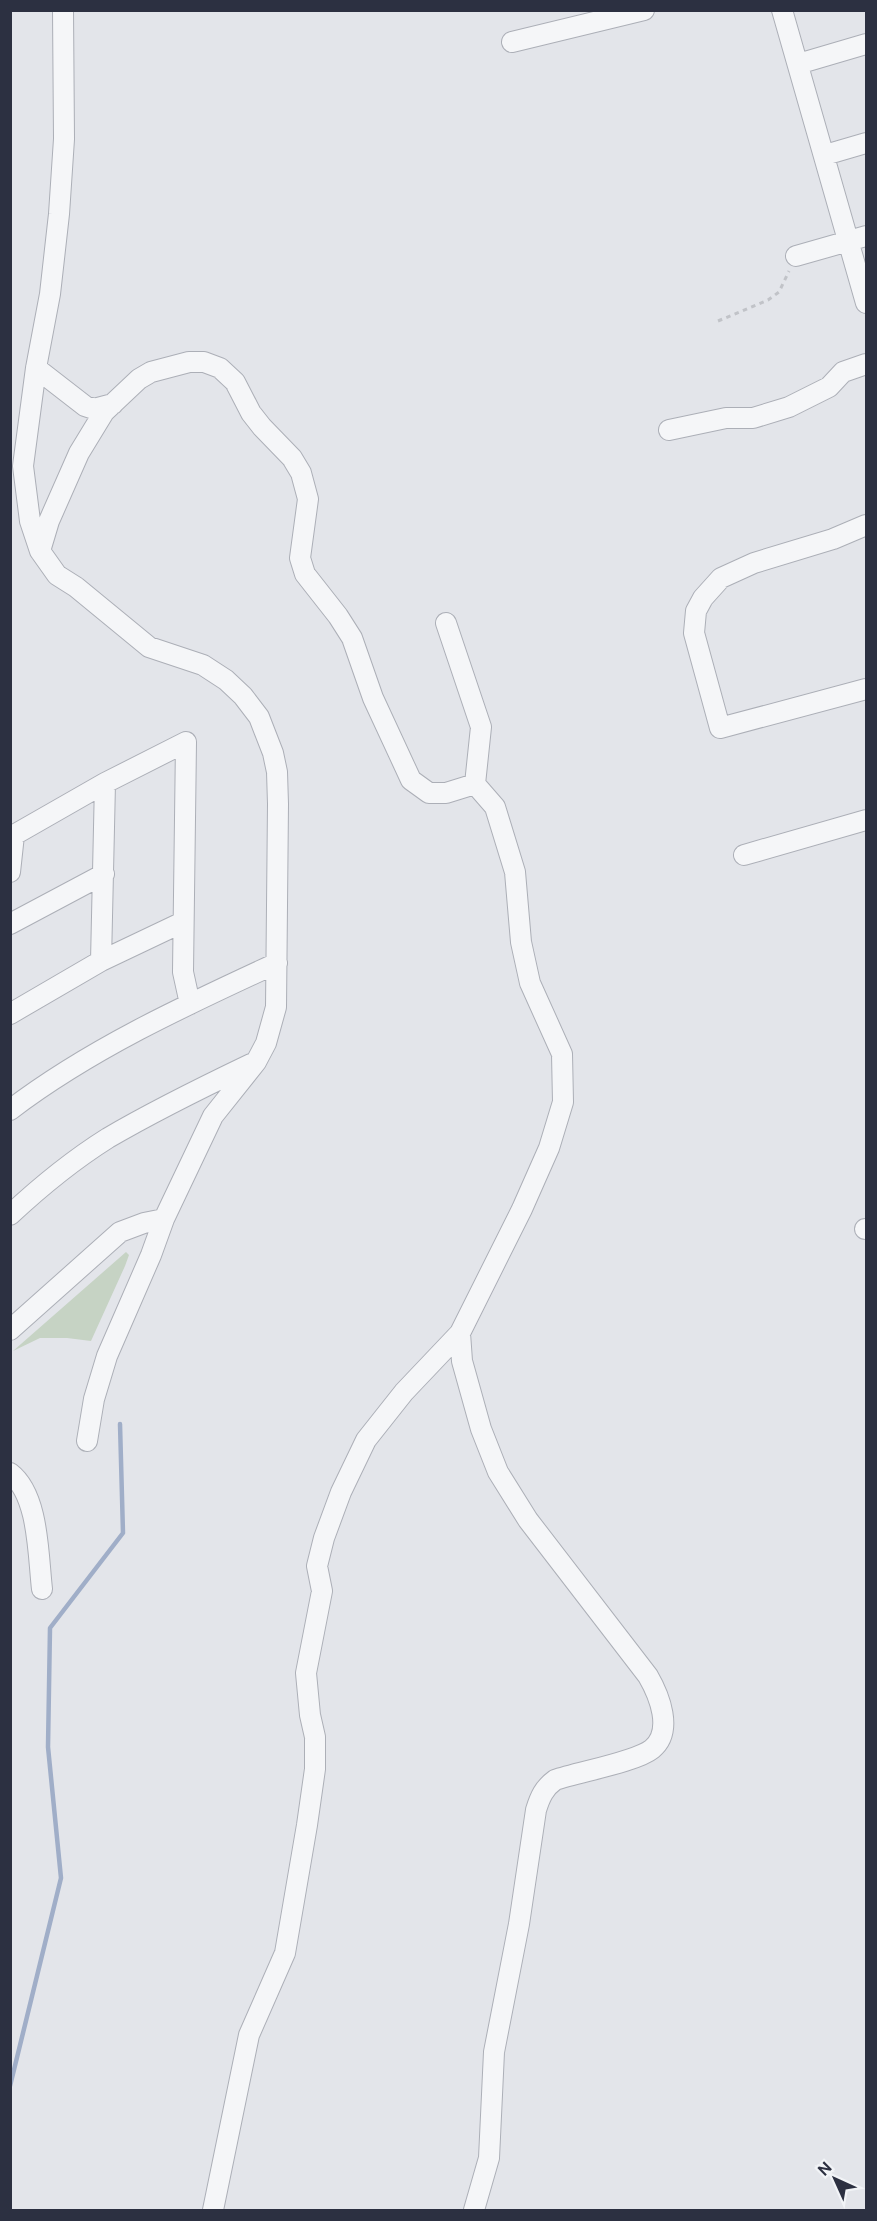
<svg xmlns="http://www.w3.org/2000/svg" width="877" height="2221" font-family="'DM Sans',sans-serif">
<rect width="100%" height="100%" fill="#e3e5ea"/>
<!-- green -->
<path fill="#c6d3c4" d="M 126,1252 L 129,1255 L 125,1266 L 91,1341 L 67,1338 L 40,1338 L 13,1351 Z"/>
<g fill="none" stroke-linecap="round" stroke-linejoin="round">
<!-- stream -->
<path stroke="#a0aec8" stroke-width="4.5" d="M 10,2086 L 61,1878 L 48,1747 L 50,1628 L 123,1533 L 120,1424"/>
<defs>
<path id="minor" d="M 63,10 L 64,139 L 59,214 L 50,294 L 36,368 L 23,466 L 30,521 L 40,551 L 57,575 L 76,587 L 149,647 L 203,665 L 226,680 L 243,696 L 259,717 L 273,753 L 277,772 L 278,804 L 276,1007 L 266,1043 L 256,1062 L 213,1116 L 164,1219 L 151,1255 L 107,1356 L 94,1399 L 87,1441
M 782,10 L 866,303
M 512,42 L 644,10
M 798,64 L 866,44
M 825,155 L 866,143
M 796,256 L 866,236
M 36,368 L 85,406 L 94,409 L 113,404
M 669,430 L 726,418 L 753,418 L 789,407 L 829,387 L 843,372 L 866,364
M 866,525 L 833,539 L 754,563 L 721,578 L 703,598 L 696,611 L 694,633 L 720,728 L 866,689
M 40,551 L 49,521 L 79,453 L 104,412 L 139,379 L 151,372 L 189,362 L 204,362 L 220,368 L 235,382 L 251,413 L 262,427 L 292,458 L 301,473 L 308,499 L 300,558 L 305,574 L 338,616 L 352,638 L 373,698 L 411,780 L 429,793 L 446,793 L 475,784
M 446,623 L 481,727 L 475,784 L 495,807 L 515,872 L 521,942 L 530,983 L 562,1054 L 563,1102 L 549,1148 L 522,1209 L 460,1333 L 462,1361 L 481,1429 L 498,1472 L 528,1520 L 648,1676 C 659,1695 674,1731 652,1749 C 636,1762 578,1772 555,1780 C 544,1788 540,1797 536,1810 L 519,1924 L 494,2052 L 489,2158 L 474,2210
M 744,855 L 866,820
M 10,872 L 14,835 L 105,783 L 186,742 L 183,972 L 190,1004
M 10,924 L 104,874
M 101,961 L 105,783
M 10,1014 L 101,961 L 183,922
M 10,1110 C 90,1049 186,1005 277,963
M 10,1215 C 40,1187 73,1160 108,1138 C 154,1111 203,1087 251,1064
M 865,1229 L 866,1229
M 10,1330 L 120,1232 L 144,1223 L 164,1219
M 10,1473 C 39,1495 38,1555 42,1589
M 213,2210 L 249,2035 L 285,1953 L 307,1825 L 315,1769 L 315,1737 L 310,1715 L 306,1673 L 322,1591 L 317,1566 L 324,1538 L 341,1492 L 366,1440 L 404,1392 L 460,1333"/>
</defs>
<!-- minor casing -->
<use href="#minor" stroke="#acafb7" stroke-width="22"/>
<!-- path -->
<path stroke="#c1c3c8" stroke-width="3" stroke-dasharray="4.5 4.5" stroke-linecap="butt" d="M 718,321 L 768,300 L 779,292 L 789,271"/>
<!-- minor -->
<use href="#minor" stroke="#f5f6f8" stroke-width="20"/>
</g>
<!-- border -->
<rect width="877" height="2221" fill="none" stroke="#2c3041" stroke-width="24"/>
<!-- north arrow -->
<g transform="translate(835 2179) rotate(315)" stroke="#f2f4f7" stroke-width="4.5" paint-order="stroke">
<path d="M0-4.5L10 22L0 15L-10 22Z" fill="#2c3041"/>
<text y="-9" font-size="16" font-weight="bold" text-anchor="middle" fill="#2c3041">N</text>
</g>
</svg>
